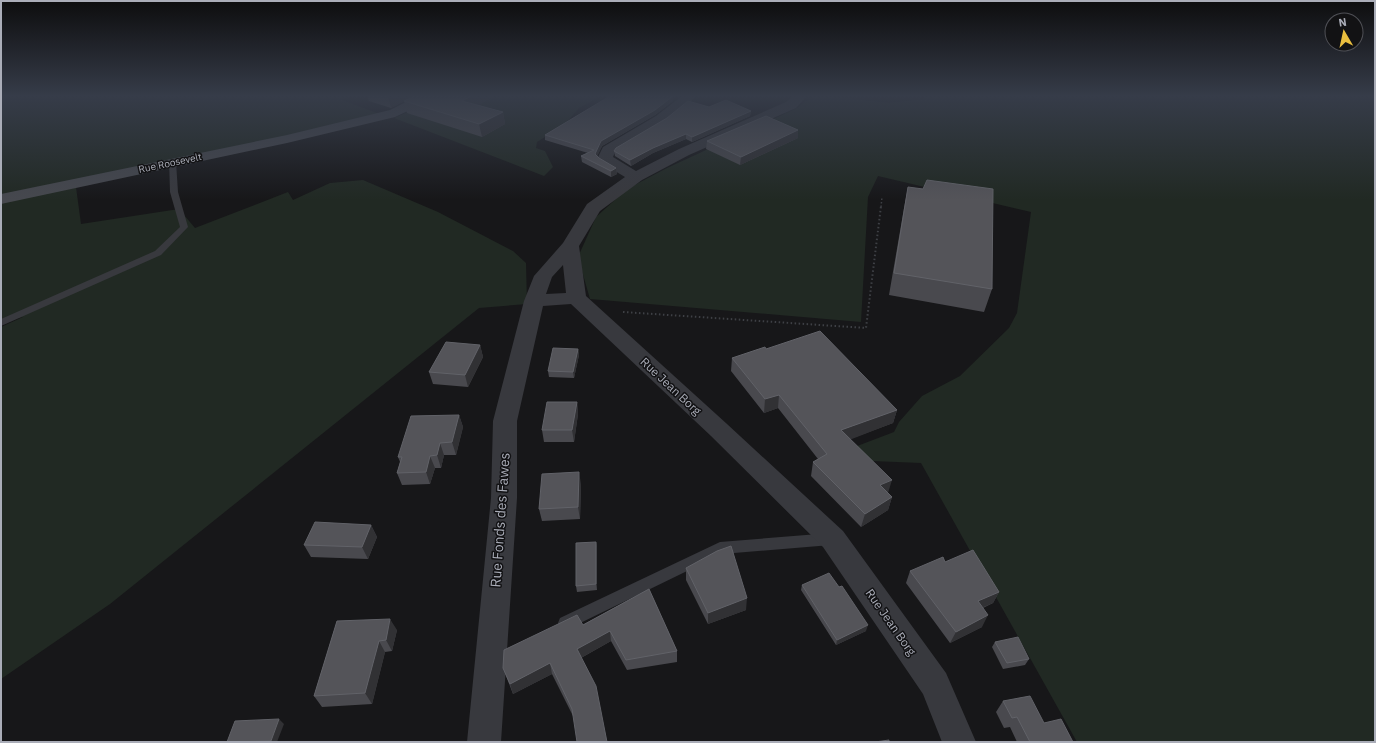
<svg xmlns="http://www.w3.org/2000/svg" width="1376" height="743" font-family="'IBM Plex Sans',sans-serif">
<rect width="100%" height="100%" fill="#171719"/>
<!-- green -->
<path fill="#212923" d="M 1,96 L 349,96 L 342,100 L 377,113 L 395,113 L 1,198 Z
M 445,96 L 601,96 L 579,108 L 565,124 L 537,142 L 536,148 L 545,151 L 553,167 L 544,176 L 394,118 Z
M 812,96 L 828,96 L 889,103 L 924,99 L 922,96 L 1375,96 L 1375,742 L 1077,742 L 921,463 L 823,459 L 894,432 L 899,422 L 922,396 L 960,376 L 1009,328 L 1017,313 L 1031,212 L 878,176 L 868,197 L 861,322 L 590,299 L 578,257 L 596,217 L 627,189 L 667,168 L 797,108 Z
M 363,180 L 438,212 L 513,251 L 526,263 L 527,304 L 479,308 L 110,604 L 1,679 L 1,327 L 23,317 L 1,321 L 1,203 L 76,187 L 81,224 L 179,209 L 195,228 L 288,192 L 293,200 L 330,183 Z"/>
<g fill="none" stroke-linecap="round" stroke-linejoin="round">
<!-- path-far1 -->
<path stroke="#3e4045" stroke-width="1.5" stroke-dasharray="1.5 2" stroke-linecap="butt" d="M 881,207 L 882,197"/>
<!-- path -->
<path stroke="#3e4045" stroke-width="2" stroke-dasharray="1.5 2.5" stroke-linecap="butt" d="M 623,312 L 866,328 L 881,206"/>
<!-- service -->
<path fill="#38393e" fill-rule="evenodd" d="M 169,160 L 172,160 L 176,162 L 178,192 L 188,227 L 161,255 L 1,326 L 1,319 L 155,251 L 180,227 L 170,192 Z
M 831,533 L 836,535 L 838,539 L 836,543 L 831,545 L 722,554 L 570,628 L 565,630 L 560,628 L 558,623 L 560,618 L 720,542 Z"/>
<!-- minor -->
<path fill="#38393e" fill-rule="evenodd" d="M 682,96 L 696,96 L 685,107 L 666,122 L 615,152 L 613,157 L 636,171 L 679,149 L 786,102 L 793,96 L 807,96 L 796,108 L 689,155 L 642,180 L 600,211 L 579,246 L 586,296 L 727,424 L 843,531 L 946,673 L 976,742 L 942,742 L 923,694 L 823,547 L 711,436 L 571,304 L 543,306 L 517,421 L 517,498 L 501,742 L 467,742 L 491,498 L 493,421 L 524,301 L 534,276 L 563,243 L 587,204 L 625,177 L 600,162 L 597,159 L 603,147 L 656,116 ZM 563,265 L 566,293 L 546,294 L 552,277 Z"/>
<!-- secondary -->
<path fill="#46484e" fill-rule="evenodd" d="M 418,96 L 435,96 L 433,99 L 395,117 L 287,143 L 1,204 L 1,194 L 287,135 L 390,110 Z"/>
</g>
<!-- wall -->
<path fill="#49494e" d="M 367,96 L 494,96 L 478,105 L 503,112 L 505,124 L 482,137 L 407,113 L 404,101 L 391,108 L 369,101 Z
M 610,96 L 673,96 L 673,101 L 655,115 L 602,146 L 597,156 L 599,158 L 616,168 L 617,174 L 611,177 L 582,162 L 581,156 L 588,153 L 545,140 L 545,135 Z
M 709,107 L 751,111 L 750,116 L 692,142 L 686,139 L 653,153 L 631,166 L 615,156 L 614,151 L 667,118 Z
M 798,138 L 740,165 L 706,149 L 707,141 Z
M 908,187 L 992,289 L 984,312 L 889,295 L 904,208 Z
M 480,345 L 483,357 L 468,387 L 433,384 L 429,372 Z
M 578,349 L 579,355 L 574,378 L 549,377 L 548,371 Z
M 766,349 L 897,410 L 893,423 L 850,439 L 888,493 L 892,497 L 888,510 L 861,527 L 811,476 L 813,462 L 818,459 L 778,408 L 764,413 L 731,371 L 732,358 Z
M 577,402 L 578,414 L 574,442 L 544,442 L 542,430 Z
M 459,415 L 463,427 L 456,455 L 444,455 L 441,468 L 435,468 L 430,484 L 402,485 L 397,473 L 400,462 L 398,457 Z
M 581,484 L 580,519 L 542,521 L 539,509 Z
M 371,525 L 377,537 L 368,559 L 311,557 L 304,545 Z
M 596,542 L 597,548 L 597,590 L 577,592 L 576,586 Z
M 945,562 L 999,592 L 993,603 L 983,608 L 982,627 L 950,643 L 906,583 L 910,571 Z
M 686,568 L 746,610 L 708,624 L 686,580 Z
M 802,585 L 866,631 L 836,645 L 801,590 Z
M 649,589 L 677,651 L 677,662 L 627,670 L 611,641 L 581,658 L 573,716 L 552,674 L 513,694 L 503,668 Z
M 337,621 L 397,630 L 392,651 L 385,652 L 372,704 L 322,707 L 314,696 Z
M 995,642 L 1029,659 L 1025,665 L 1003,669 L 992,647 Z
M 1003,701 L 1044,723 L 1073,742 L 1017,742 L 1010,727 L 1004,728 L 996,712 Z"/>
<!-- shaded-wall -->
<path fill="#313134" d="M 388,96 L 415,96 L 391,108 Z
M 471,96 L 494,96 L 465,113 L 462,101 Z
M 668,96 L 672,96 L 670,98 L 673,96 L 673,101 L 655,115 L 602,146 L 596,159 L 595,154 L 601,141 Z
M 751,111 L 750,116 L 692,142 L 692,137 Z
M 503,112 L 505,124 L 482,137 L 479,124 Z
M 798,130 L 798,138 L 740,165 L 741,157 Z
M 686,134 L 686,139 L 653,153 L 631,166 L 630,160 L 653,148 Z
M 616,168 L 617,174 L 611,177 L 611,171 Z
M 480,345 L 483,357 L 468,387 L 465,375 Z
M 578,349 L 579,355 L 574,378 L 573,372 Z
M 779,395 L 778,408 L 764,413 L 765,399 Z
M 577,402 L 578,414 L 574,442 L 572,430 Z
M 897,410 L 893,423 L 839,444 L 841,430 Z
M 459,415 L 463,427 L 456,455 L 452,442 Z
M 440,443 L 444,455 L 441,468 L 437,455 Z
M 430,456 L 435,468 L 430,484 L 426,472 Z
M 579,472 L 581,484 L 580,519 L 578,507 Z
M 892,480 L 888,493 L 880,485 Z
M 892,497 L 888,510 L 861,527 L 865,514 Z
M 371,525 L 377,537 L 368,559 L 362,547 Z
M 596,542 L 597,548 L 597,590 L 596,584 Z
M 999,592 L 993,603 L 972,612 L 978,601 Z
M 747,598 L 746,610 L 708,624 L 708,613 Z
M 988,615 L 982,627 L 950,643 L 956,632 Z
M 390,619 L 397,630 L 392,651 L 386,640 Z
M 868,625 L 866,631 L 836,645 L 837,640 Z
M 610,631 L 611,641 L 579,659 L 577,649 Z
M 379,641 L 385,652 L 372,704 L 365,693 Z
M 550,663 L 552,674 L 513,694 L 510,684 Z
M 279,719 L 284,724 L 277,742 L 272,742 L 271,741 Z"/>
<!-- building -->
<path fill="#545459" stroke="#616268" d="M 415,96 L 471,96 L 462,101 L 503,112 L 479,124 L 404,101 Z
M 610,96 L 673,96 L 655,110 L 601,141 L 595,154 L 599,158 L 616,168 L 611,171 L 581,156 L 594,150 L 545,135 Z
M 726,100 L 751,111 L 692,137 L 686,134 L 653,148 L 630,160 L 614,151 L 616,148 L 667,118 L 688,101 L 709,107 Z
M 766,116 L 798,130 L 741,157 L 707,141 Z
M 927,180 L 993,189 L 992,289 L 894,273 L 908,187 L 923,189 Z
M 820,331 L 897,410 L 841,430 L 892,480 L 880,485 L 892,497 L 865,514 L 813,462 L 827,454 L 779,395 L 765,399 L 732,358 L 765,347 L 766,349 Z
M 446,342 L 480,345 L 465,375 L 429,372 Z
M 553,348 L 578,349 L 573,372 L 548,371 Z
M 547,402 L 577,402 L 572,430 L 542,430 Z
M 459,415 L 452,442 L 440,443 L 437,455 L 430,456 L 426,472 L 397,473 L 402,457 L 398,457 L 411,416 Z
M 579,472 L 578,507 L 539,509 L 542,474 Z
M 315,522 L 371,525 L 362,547 L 304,545 Z
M 596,542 L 596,584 L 576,586 L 576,543 Z
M 731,546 L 747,598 L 708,613 L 686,568 L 717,551 Z
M 973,550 L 999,592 L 978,601 L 988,615 L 956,632 L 910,571 L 943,557 L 945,562 Z
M 829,573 L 839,587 L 842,586 L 868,625 L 837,640 L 802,585 Z
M 649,589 L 677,651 L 626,660 L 610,631 L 577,649 L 596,686 L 607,742 L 577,742 L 572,709 L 550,663 L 510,684 L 503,668 L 504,650 L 577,615 L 583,625 Z
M 390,619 L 386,640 L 379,641 L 365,693 L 314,696 L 337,621 Z
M 1018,637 L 1029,659 L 1007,663 L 995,642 Z
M 1030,696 L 1044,723 L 1061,719 L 1073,742 L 1030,742 L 1017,717 L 1012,718 L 1003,701 Z
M 279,719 L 271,741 L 227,742 L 235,721 Z
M 889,740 L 889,742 L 875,742 Z"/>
<!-- sky -->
<linearGradient id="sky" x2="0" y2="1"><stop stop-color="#0d0d0e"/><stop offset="0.48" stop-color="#363c49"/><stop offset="1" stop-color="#363c49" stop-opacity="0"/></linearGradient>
<rect width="1376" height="200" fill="url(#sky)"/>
<g text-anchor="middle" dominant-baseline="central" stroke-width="3" stroke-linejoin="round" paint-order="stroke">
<!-- far-street labels -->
<g font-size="10" fill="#aaadb8" stroke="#121214">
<text transform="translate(170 163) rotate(-12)">Rue Roosevelt</text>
</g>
<!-- street labels -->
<g font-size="12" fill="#aaadb8" stroke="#121214">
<text transform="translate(671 386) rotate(43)">Rue Jean Borg</text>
<text transform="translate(891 622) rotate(55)">Rue Jean Borg</text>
</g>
<!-- near-street labels -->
<g font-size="14" fill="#aaadb8" stroke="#121214">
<text transform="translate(500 520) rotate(-86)">Rue Fonds des Fawes</text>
</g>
</g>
<!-- border -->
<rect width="1376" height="743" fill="none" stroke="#aaadb8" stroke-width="4"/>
<!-- north arrow -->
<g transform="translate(1344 32) rotate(351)"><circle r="19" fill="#121214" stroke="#4f5056"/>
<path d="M0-3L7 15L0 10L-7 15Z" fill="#e9be3f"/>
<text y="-6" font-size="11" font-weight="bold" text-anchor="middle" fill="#aaadb8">N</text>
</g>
</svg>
